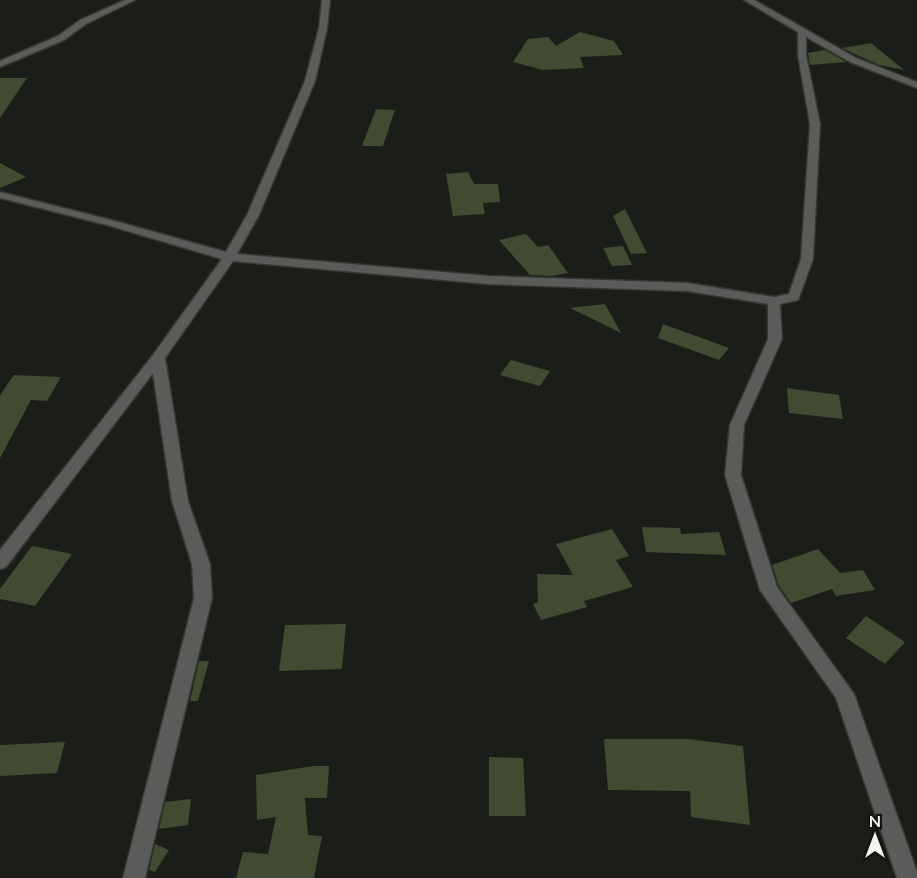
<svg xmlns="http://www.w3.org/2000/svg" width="917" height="878" font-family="Lato,sans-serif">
<rect width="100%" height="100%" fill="#1b1d18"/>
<!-- building -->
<path fill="#404b31" d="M 580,32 L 614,41 L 623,55 L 580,57 L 584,68 L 543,70 L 513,62 L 528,39 L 548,37 L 556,46 Z
M 871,43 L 904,70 L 879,65 L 842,48 Z
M 825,50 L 846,62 L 810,65 L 808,53 Z
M 0,78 L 27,78 L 0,118 Z
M 376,109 L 395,110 L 383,146 L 362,146 Z
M 0,163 L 26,177 L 0,188 Z
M 468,172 L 474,184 L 498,184 L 500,202 L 483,203 L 485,214 L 453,216 L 446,174 Z
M 625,209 L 647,253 L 631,254 L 613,216 Z
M 526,234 L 538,247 L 548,245 L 568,273 L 551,276 L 530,275 L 499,240 Z
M 623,246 L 632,265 L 612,266 L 603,248 Z
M 605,304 L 621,333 L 570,308 Z
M 663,324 L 729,348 L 719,360 L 658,338 Z
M 511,360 L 550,371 L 540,386 L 500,375 Z
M 14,375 L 61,377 L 47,401 L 31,400 L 0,458 L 0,395 Z
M 787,388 L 839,395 L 843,419 L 789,413 Z
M 642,527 L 680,528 L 681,534 L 719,532 L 726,555 L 646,552 Z
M 612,529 L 629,556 L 616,560 L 633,587 L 584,601 L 587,607 L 541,620 L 533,604 L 538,602 L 537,574 L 573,575 L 556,544 Z
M 32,546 L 72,554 L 35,606 L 0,599 L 0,589 Z
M 818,549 L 840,573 L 863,570 L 875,590 L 836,596 L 832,589 L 791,603 L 779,586 L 772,565 Z
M 866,616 L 905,642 L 885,664 L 846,638 Z
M 346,624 L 342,669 L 279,671 L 285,625 Z
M 199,661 L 209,661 L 198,701 L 190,701 Z
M 604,739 L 689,739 L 743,746 L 750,825 L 691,817 L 690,791 L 608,790 Z
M 65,742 L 57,773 L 0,776 L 0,745 Z
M 489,757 L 523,758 L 526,816 L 489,816 Z
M 313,766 L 329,766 L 327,798 L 305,798 L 308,835 L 322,836 L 314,878 L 236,878 L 243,852 L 268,854 L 276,817 L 257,820 L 256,775 Z
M 191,799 L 188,825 L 159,829 L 165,802 Z
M 155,844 L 169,850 L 155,872 L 149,870 Z"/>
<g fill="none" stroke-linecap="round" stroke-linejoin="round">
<defs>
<path id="street" d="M 125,0 L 135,0 L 86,24 L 64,40 L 0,67 L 0,61 L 58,36 L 80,20 Z
M 322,0 L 330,0 L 327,28 L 315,81 L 259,215 L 237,254 L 488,276 L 687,283 L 774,297 L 789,294 L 801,259 L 810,124 L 798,55 L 798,32 L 744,0 L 754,0 L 856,58 L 917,82 L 917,88 L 850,62 L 806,37 L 806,55 L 820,124 L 813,259 L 798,300 L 780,304 L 782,339 L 744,425 L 741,475 L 777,587 L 854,694 L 917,872 L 917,878 L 897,878 L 836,698 L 760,590 L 725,475 L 730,425 L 768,339 L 768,304 L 687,291 L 488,284 L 233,261 L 165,358 L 188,501 L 210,564 L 212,598 L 145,878 L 123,878 L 194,598 L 192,564 L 172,501 L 153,373 L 6,567 L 0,569 L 0,550 L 153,355 L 222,259 L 107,225 L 0,198 L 0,192 L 115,221 L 226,252 L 247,215 L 305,81 L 319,28 Z"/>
</defs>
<!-- street casing -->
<use href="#street" stroke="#353732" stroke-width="3"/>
<!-- street -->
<use href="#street" fill="#5a5c59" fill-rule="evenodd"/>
</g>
<!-- north arrow -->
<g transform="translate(875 836)" stroke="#12140f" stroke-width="4.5" paint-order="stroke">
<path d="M0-4.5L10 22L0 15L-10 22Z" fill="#f1f3ef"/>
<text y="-9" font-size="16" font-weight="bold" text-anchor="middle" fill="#f1f3ef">N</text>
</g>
</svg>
